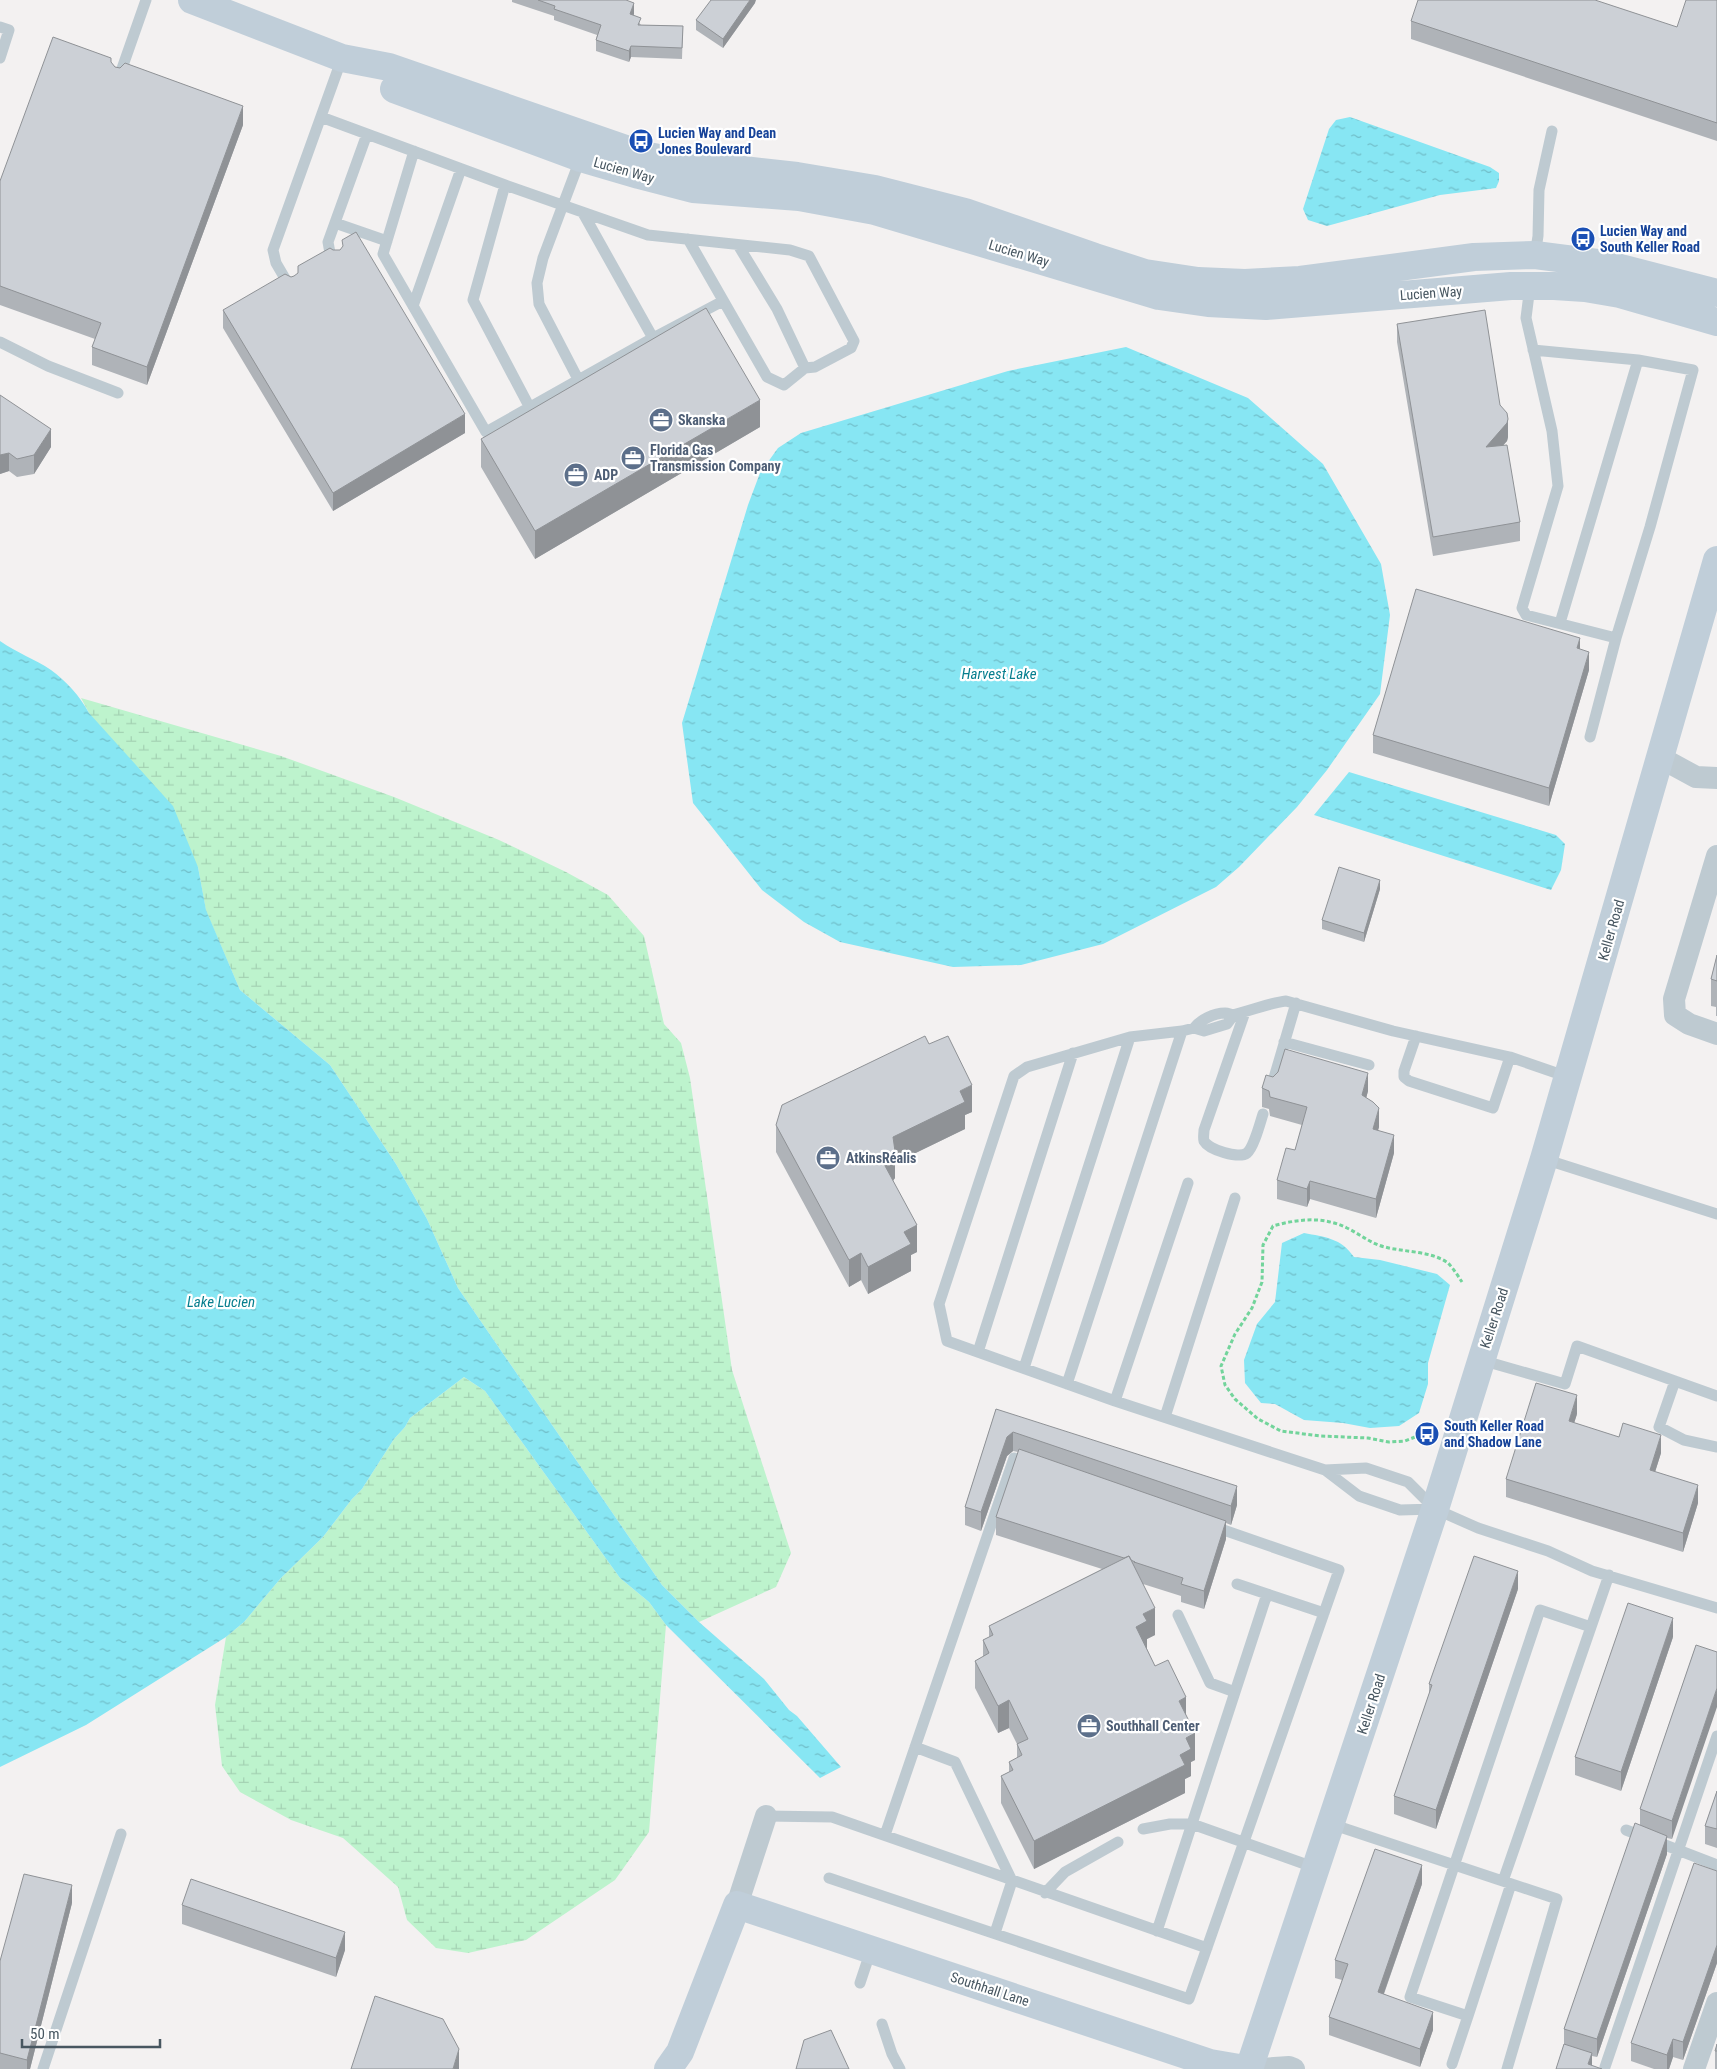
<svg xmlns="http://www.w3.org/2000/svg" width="1717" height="2069" font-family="'Roboto Condensed',sans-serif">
<defs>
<pattern id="wetland-marsh" width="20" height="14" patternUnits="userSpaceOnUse" patternTransform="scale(1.25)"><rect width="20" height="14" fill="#bdf3cd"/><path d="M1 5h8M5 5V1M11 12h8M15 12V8" fill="none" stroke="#a4d2b3"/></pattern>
<pattern id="water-ripples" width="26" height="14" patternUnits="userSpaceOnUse" patternTransform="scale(1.25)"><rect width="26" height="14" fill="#87e6f3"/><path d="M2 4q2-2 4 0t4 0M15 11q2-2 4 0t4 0" fill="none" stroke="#70bdc8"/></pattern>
</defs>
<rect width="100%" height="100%" fill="#f3f1f1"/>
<!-- wetland -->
<path fill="url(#wetland-marsh)" d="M 81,698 L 281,756 L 394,797 L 499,840 L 566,872 L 608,895 L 644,936 L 664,1024 L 681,1043 L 690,1078 L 732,1370 L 791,1553 L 776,1587 L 699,1622 L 662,1585 L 458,1288 L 427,1219 L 396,1164 L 330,1065 L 240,990 L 206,911 L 198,867 L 89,713 Z
M 464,1377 L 485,1391 L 620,1578 L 649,1602 L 666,1625 L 649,1832 L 615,1880 L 526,1940 L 468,1953 L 436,1948 L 407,1920 L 398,1887 L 343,1838 L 291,1820 L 240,1792 L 222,1766 L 215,1705 L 226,1637 L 244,1622 L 281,1578 L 323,1537 L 352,1499 L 362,1489 L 394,1439 L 405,1427 L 410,1418 Z"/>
<!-- water -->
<path fill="url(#water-ripples)" d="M 1350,117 L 1490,167 L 1499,173 L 1499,181 L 1496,188 L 1440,195 L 1327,226 L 1308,220 L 1303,209 L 1329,129 L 1336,120 Z
M 1126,347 L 1248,398 L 1323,464 L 1381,564 L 1390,615 L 1380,694 L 1327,770 L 1297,807 L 1239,867 L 1216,887 L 1103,944 L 1021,965 L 953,967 L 840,942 L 804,922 L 762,890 L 693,803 L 682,723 L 748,505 L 760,473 L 778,448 L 801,433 L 1008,371 Z
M 0,641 C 17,653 35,659 51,670 C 66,681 80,696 89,713 L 173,806 L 198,867 L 206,910 L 240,990 L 330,1065 L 396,1164 L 427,1219 L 458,1288 L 662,1585 L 699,1622 L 764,1679 L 789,1710 L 797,1716 L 841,1767 L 820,1778 L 666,1625 L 649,1602 L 620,1578 L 485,1391 L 464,1377 L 410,1418 L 405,1427 L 394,1439 L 362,1489 L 352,1499 L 323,1537 L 281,1578 L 244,1622 L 226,1637 L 86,1725 L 0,1767 Z
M 1349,772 L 1556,835 L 1565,844 L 1561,870 L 1551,890 L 1314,815 Z
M 1304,1233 C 1325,1237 1341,1238 1354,1257 L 1380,1260 L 1437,1274 L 1450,1285 L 1428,1363 L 1428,1384 L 1419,1413 L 1399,1426 L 1370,1428 L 1343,1423 L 1304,1420 L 1275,1404 L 1261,1403 L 1245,1383 L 1244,1360 L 1257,1324 L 1275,1302 L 1282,1243 Z"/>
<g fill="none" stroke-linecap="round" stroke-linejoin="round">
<!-- path -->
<path stroke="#72d49b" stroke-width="3" stroke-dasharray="4 2.5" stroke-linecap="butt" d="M 1415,1437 L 1405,1441 L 1389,1442 L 1368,1438 L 1320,1436 L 1281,1431 L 1258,1419 L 1235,1399 L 1225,1385 L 1221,1366 L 1235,1334 L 1252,1308 L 1262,1282 L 1263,1245 L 1273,1226 C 1298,1219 1323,1216 1347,1228 C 1360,1234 1371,1244 1385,1247 C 1403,1252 1432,1251 1448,1263 C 1453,1268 1458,1276 1462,1282"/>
<!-- lane -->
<path stroke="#becad1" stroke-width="11" d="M 0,27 L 9,30 L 0,58
M 119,77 L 146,0
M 321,117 L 505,185 L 648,235 L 790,250 L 809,256 L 854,341 L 851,348 L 815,367 L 805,368 L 784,385 L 767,377 L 688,239
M 414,151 L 383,254 L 486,432 L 653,338 L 723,301
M 505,185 L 473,300 L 530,408
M 583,213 L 653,338
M 335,223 L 387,241
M 738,245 L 777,309 L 805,368
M 1535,255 L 1538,236 L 1539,190 L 1552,131
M 335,262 L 330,253 L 328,242 L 367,134
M 1530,286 L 1526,318 L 1552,431 L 1558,486 L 1522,608 L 1526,615 L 1616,638 L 1590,737
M 290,287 L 276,263 L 273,250 L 342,58
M 413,306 L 461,169
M 0,342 L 48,366 L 118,393
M 1533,350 L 1638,360
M 579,381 L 539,304 L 537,283 L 543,258 L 581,157
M 1560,623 L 1638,360 L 1693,370 L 1650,527 L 1616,638
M 1245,1012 L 1204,1130 C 1204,1133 1203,1138 1204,1141 C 1209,1150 1239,1159 1247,1153 C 1254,1147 1260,1123 1263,1114
M 1233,1016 L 1227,1024 L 1204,1031 L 1194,1028 L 1182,1031 L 1130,1037 L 1027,1067 L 1014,1076 L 939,1304 L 947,1341 L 1115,1401 L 1325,1470 L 1359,1496 L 1400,1510 L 1435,1509
M 1194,1028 C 1200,1020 1214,1013 1225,1013 C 1230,1013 1231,1016 1236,1014 C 1253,1010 1269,1003 1286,1001 L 1393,1031 L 1510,1057 L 1568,1077
M 1416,1036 L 1404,1071 L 1404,1077 L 1409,1081 L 1493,1108 L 1510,1057
M 1284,1042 L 1369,1065
M 1271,1088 L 1296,1003
M 1544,1159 L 1717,1214
M 978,1352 L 1073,1053
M 1481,1360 L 1565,1384 L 1577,1346 L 1717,1396
M 1024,1368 L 1130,1037
M 1675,1381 L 1659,1427 L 1684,1440 L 1717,1447
M 1067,1384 L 1182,1031
M 1115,1401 L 1188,1183
M 1165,1417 L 1235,1198
M 1325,1470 L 1366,1468 L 1408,1482 L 1435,1509 L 1478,1528 L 1548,1551 L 1592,1571 L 1717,1608
M 1267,1594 L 1324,1613
M 1178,1615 L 1210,1683 L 1235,1692
M 915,1747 L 955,1762 L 1012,1881 L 995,1933
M 766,1816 L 832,1817 L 1207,1948
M 1331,1824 L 1557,1899 L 1507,2069
M 1143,1829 L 1170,1824 L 1192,1824 L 1316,1868
M 1626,1830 L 1717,1865
M 885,1835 L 1014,1458 L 1029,1463
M 829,1878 L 1189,1999 L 1339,1570 L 1212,1526
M 1503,1881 L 1609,1575
M 1511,1884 L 1468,2016 L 1410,1997 L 1540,1610 L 1591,1627
M 1045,1893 L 1065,1872 L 1118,1842
M 1157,1931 L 1267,1594 L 1237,1584
M 860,1983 L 871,1950
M 882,2024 L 892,2054 L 900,2069
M 1452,2064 L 1468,2016
M 1605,2067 L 1717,1736
M 43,2069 L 121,1834"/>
<!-- street -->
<path stroke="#becad1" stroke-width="22" d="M 1661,758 L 1696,777 L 1717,778
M 1717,856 L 1674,999 L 1675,1015 L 1689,1024 L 1717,1034
M 737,1905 L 766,1816
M 1260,2069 L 1289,2067 L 1294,2069
M 1694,2069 L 1717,2003"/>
<!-- secondary -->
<path stroke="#c0ced9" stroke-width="28" d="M 192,0 L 342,58 L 389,67 L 643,155 L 691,164 L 797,176 L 875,189 L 965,212 L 1095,257 L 1145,273 L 1198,281 L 1245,283 L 1300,280 L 1474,257 L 1535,255 L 1605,264 L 1717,293
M 394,89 L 581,158 L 639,175 L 693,189 L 799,197 L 875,211 L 1159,296 L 1208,303 L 1266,306 L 1511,286 L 1554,286 L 1585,288 L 1620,294 L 1717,322
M 668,2069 L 680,2052 L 737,1905 L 1210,2063 L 1245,2069
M 1249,2069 L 1435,1509 L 1544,1159 L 1717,560"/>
</g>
<!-- wall -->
<path fill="#afb3b8" d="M 512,0 L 626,0 L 634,14 L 633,15 L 641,25 L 683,26 L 682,59 L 631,57 L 629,62 L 596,51 L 596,40 L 597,35 L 554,20 L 554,16 L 512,2 Z
M 1717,0 L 1717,141 L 1411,39 L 1411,21 L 1677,27 Z
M 755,3 L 723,48 L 696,30 L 696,20 Z
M 111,63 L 115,67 L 120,68 L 243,125 L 147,385 L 92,365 L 92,347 L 95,339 L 0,305 L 0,181 Z
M 223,310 L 465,433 L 333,511 L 223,328 Z
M 1397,324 L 1500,405 L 1508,437 L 1507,441 L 1503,445 L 1520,522 L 1520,541 L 1433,556 L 1397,342 Z
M 0,395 L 51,447 L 34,474 L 17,477 L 9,471 L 0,474 Z
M 760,427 L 535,559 L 481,467 L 481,439 Z
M 1580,649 L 1589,670 L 1549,806 L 1373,753 L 1373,735 Z
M 1380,889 L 1364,942 L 1322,929 L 1322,920 Z
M 1717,955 L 1717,1016 L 1716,1016 L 1716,1007 L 1711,1006 L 1711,979 Z
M 929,1044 L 972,1112 L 965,1115 L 965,1129 L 895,1163 L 895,1178 L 893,1181 L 917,1252 L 911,1255 L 911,1271 L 868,1294 L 861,1280 L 849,1287 L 776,1152 L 776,1125 Z
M 1273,1077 L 1368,1091 L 1366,1098 L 1379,1127 L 1378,1130 L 1394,1153 L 1376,1218 L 1310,1199 L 1307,1207 L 1277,1199 L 1277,1180 L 1295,1150 L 1302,1125 L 1270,1116 L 1269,1109 L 1262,1107 L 1262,1088 Z
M 996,1409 L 1237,1505 L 1231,1525 L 1226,1523 L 1226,1539 L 1204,1609 L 1181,1602 L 1181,1596 L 1143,1584 L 1155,1635 L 1147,1639 L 1147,1649 L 1155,1666 L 1186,1717 L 1195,1760 L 1191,1762 L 1191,1776 L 1185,1779 L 1185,1793 L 1034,1869 L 1001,1803 L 1001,1776 L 1009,1772 L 1009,1762 L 1017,1758 L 1017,1744 L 1009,1728 L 998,1733 L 975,1688 L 975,1661 L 983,1657 L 983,1640 L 989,1637 L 989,1626 L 1102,1569 L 996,1535 L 996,1517 L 1018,1452 L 1013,1451 L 1007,1456 L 981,1531 L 965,1525 L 965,1507 Z
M 1577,1414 L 1574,1423 L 1661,1453 L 1655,1472 L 1698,1503 L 1683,1552 L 1506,1497 L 1506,1479 Z
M 1518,1589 L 1436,1829 L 1394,1814 L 1394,1796 L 1429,1694 L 1429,1684 Z
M 1673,1637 L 1621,1791 L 1575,1775 L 1575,1757 Z
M 1696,1645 L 1672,1839 L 1667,1838 L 1667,1854 L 1597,2057 L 1592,2056 L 1556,2069 L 1564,2044 L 1564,2029 L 1640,1825 L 1640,1809 Z
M 1717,1791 L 1717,1848 L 1705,1844 L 1705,1826 Z
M 1717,1871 L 1717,1963 L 1683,2060 L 1673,2057 L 1669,2069 L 1654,2069 L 1631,2061 L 1631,2043 Z
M 1422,1884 L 1384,1994 L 1433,2030 L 1420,2067 L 1329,2035 L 1329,2017 L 1342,1980 L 1335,1978 L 1335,1960 Z
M 72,1903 L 30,2069 L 0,2069 L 0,1961 Z
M 182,1905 L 345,1950 L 336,1977 L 182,1924 Z
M 1717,2044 L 1717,2069 L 1715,2069 L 1715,2051 Z"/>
<!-- shaded-wall -->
<path fill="#8f9296" d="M 750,0 L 756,0 L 755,3 L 723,48 L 723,39 Z
M 634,3 L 634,14 L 630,25 L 630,14 Z
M 631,46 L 631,57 L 629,62 L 629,51 Z
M 243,106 L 243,125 L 147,385 L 147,367 Z
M 760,400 L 760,427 L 535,559 L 535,531 Z
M 465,414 L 465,433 L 333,511 L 333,493 Z
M 1508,419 L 1508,437 L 1507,441 L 1486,465 L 1486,447 Z
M 51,429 L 51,447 L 34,474 L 34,455 Z
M 9,453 L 9,471 L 0,474 L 0,455 Z
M 1580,638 L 1580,657 L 1577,648 Z
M 1589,652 L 1589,670 L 1549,806 L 1549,788 Z
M 1380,880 L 1380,889 L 1364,942 L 1364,933 Z
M 1368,1073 L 1368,1091 L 1362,1114 L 1362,1095 Z
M 972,1085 L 972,1112 L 965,1115 L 965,1129 L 895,1163 L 895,1178 L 884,1191 L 884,1164 L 893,1137 L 960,1091 Z
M 1379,1108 L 1379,1127 L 1373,1147 L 1373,1129 Z
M 1394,1135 L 1394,1153 L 1376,1218 L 1376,1199 Z
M 1310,1181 L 1310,1199 L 1307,1207 L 1307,1189 Z
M 917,1225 L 917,1252 L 911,1255 L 911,1271 L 868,1294 L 868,1267 L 904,1232 Z
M 861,1253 L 861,1280 L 849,1287 L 849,1260 Z
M 1577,1395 L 1577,1414 L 1569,1439 L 1569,1421 Z
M 1013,1432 L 1013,1451 L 1007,1456 L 981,1531 L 981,1512 L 1007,1437 Z
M 1661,1435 L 1661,1453 L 1650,1488 L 1650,1470 Z
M 1698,1485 L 1698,1503 L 1683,1552 L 1683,1533 Z
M 1237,1486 L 1237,1505 L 1231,1525 L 1231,1506 Z
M 1226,1521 L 1226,1539 L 1204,1609 L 1204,1591 Z
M 1518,1571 L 1518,1589 L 1436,1829 L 1436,1810 Z
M 1155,1608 L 1155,1635 L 1147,1639 L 1147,1649 L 1136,1655 L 1136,1627 L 1143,1614 Z
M 1673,1618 L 1673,1637 L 1621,1791 L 1621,1772 Z
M 1717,1688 L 1717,1707 L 1672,1839 L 1672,1821 Z
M 1186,1697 L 1186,1724 L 1179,1701 Z
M 1009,1700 L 1009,1728 L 998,1733 L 998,1706 Z
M 1195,1733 L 1195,1760 L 1191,1762 L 1191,1776 L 1185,1779 L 1185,1793 L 1034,1869 L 1034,1841 L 1180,1755 L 1186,1738 Z
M 1667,1836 L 1667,1854 L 1597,2057 L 1597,2039 Z
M 1422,1865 L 1422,1884 L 1378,2010 L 1378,1992 Z
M 72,1885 L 72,1903 L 30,2069 L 27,2069 L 27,2060 Z
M 345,1932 L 345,1950 L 336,1977 L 336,1958 Z
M 1717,1945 L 1717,1963 L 1683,2060 L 1683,2042 Z
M 1433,2012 L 1433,2030 L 1420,2067 L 1420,2049 Z
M 1673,2039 L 1673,2057 L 1669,2069 L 1667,2069 L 1667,2055 Z
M 459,2049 L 459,2069 L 453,2069 Z
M 1592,2053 L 1592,2069 L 1588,2064 Z"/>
<!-- building -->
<path fill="#ccd0d6" stroke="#8f9296" d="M 538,0 L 626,0 L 634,3 L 630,14 L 641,18 L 638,25 L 683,26 L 682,48 L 631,46 L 629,51 L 596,40 L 601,25 L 554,9 L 555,6 Z
M 711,0 L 750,0 L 723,39 L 696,20 Z
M 1418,0 L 1595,0 L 1677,27 L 1686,0 L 1717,0 L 1717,123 L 1411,21 Z
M 53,37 L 111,58 L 111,62 L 115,67 L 120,68 L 125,63 L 243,106 L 147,367 L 92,347 L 101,323 L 0,286 L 0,181 Z
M 356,232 L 465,414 L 333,493 L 223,310 L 285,274 L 291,277 L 294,276 L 298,273 L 298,266 L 330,248 L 333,250 L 340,250 L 343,246 L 342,240 Z
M 706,308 L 760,400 L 535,531 L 481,439 Z
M 1485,310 L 1500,405 L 1507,413 L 1508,419 L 1507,423 L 1486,447 L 1507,445 L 1520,522 L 1433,537 L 1397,324 Z
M 0,395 L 51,429 L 34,455 L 17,459 L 9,453 L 0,455 Z
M 1416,589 L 1580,638 L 1577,648 L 1589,652 L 1549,788 L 1373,735 Z
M 1339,867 L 1380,880 L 1364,933 L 1322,920 Z
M 1717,955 L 1717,981 L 1711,979 Z
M 925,1036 L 929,1044 L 948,1036 L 972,1085 L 960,1091 L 965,1102 L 893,1137 L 895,1151 L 884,1164 L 917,1225 L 904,1232 L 911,1244 L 868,1267 L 861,1253 L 849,1260 L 776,1125 L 782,1105 Z
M 1285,1049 L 1368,1073 L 1362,1095 L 1373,1102 L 1379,1108 L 1373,1129 L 1394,1135 L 1376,1199 L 1310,1181 L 1307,1189 L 1277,1180 L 1286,1148 L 1295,1150 L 1307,1107 L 1270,1097 L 1269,1091 L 1262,1088 L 1266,1075 L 1273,1077 L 1278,1072 Z
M 1536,1383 L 1577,1395 L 1569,1421 L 1619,1437 L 1623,1423 L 1661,1435 L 1650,1470 L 1698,1485 L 1683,1533 L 1506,1479 Z
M 996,1409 L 1237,1486 L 1231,1506 L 1013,1432 L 1007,1437 L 981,1512 L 965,1507 Z
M 1019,1449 L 1226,1521 L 1204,1591 L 1181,1584 L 1183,1578 L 1134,1562 L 1135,1562 L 1131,1560 L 1129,1556 L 1124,1558 L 996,1517 Z
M 1129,1556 L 1155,1608 L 1143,1614 L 1147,1621 L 1136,1627 L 1155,1666 L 1168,1660 L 1186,1697 L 1179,1701 L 1195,1733 L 1186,1738 L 1191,1749 L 1180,1755 L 1185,1765 L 1034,1841 L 1001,1776 L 1013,1770 L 1009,1762 L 1022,1755 L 1017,1744 L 1028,1739 L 1009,1700 L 998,1706 L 975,1661 L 989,1653 L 983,1640 L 993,1635 L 989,1626 Z
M 1474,1556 L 1518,1571 L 1436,1810 L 1394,1796 L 1432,1685 L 1429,1684 Z
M 1628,1603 L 1673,1618 L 1621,1772 L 1575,1757 Z
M 1696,1645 L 1717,1652 L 1717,1688 L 1672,1821 L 1640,1809 Z
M 1717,1791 L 1717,1829 L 1705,1826 Z
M 1635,1823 L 1667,1836 L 1597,2039 L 1564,2029 Z
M 1375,1849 L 1422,1865 L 1378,1992 L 1433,2012 L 1420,2049 L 1329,2017 L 1348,1964 L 1335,1960 Z
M 1694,1863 L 1717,1871 L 1717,1945 L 1683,2042 L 1673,2039 L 1667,2055 L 1631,2043 Z
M 24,1874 L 72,1885 L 27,2060 L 0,2053 L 0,1961 Z
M 191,1879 L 345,1932 L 336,1958 L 182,1905 Z
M 375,1996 L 443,2019 L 459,2049 L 453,2069 L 351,2069 Z
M 831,2030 L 849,2069 L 796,2069 L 804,2040 Z
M 1564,2044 L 1592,2053 L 1588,2064 L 1602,2069 L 1556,2069 Z
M 1717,2044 L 1717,2051 L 1715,2051 Z"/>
<!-- icons -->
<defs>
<symbol id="bus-disc" viewBox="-11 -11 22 22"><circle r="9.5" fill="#1a4fb4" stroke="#fff"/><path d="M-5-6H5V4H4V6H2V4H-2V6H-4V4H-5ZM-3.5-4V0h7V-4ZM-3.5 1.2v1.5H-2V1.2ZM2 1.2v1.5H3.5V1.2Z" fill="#fff"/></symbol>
<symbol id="office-disc" viewBox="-11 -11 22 22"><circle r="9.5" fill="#5c6f8a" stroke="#fff"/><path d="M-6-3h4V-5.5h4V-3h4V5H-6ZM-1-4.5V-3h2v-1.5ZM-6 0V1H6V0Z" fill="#fff"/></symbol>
</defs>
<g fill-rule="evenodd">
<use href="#bus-disc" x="627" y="127" width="28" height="28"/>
<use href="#bus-disc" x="1569" y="225" width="28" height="28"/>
<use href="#office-disc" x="647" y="406" width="28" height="28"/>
<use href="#office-disc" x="619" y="444" width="28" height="28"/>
<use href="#office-disc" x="562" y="461" width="28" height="28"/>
<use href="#office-disc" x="814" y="1144" width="28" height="28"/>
<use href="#bus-disc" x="1413" y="1420" width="28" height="28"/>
<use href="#office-disc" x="1075" y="1712" width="28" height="28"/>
</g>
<g text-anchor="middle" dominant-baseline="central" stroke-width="4.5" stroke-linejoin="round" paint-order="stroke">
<!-- transit labels -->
<g font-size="14" font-weight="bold" fill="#164399" stroke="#fff" text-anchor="start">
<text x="658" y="133">Lucien Way and Dean<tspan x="658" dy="16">Jones Boulevard</tspan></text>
<text x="1600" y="231">Lucien Way and<tspan x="1600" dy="16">South Keller Road</tspan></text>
<text x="1444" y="1426">South Keller Road<tspan x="1444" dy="16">and Shadow Lane</tspan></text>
</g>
<!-- street labels -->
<g font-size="14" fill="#475660" stroke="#fff">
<text transform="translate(624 170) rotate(16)">Lucien Way</text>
<text transform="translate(1019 253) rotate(17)">Lucien Way</text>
<text transform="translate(1431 293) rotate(-4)">Lucien Way</text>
<text transform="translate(1611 930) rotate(-74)">Keller Road</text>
<text transform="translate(1494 1318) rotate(-72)">Keller Road</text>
<text transform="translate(1371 1704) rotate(-72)">Keller Road</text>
<text transform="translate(990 1989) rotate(18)">Southhall Lane</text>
</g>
<!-- service labels -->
<g font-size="14" font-weight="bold" fill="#4e5e75" stroke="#fff" text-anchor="start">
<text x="678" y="420">Skanska</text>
<text x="650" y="450">Florida Gas<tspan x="650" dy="16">Transmission Company</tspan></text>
<text x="594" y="475">ADP</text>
<text x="846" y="1158">AtkinsRéalis</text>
<text x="1106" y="1726">Southhall Center</text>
</g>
<!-- water labels -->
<g font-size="15" font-style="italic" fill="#067e8e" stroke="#fff">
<text x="999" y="674">Harvest Lake</text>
<text x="221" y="1302">Lake Lucien</text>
</g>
</g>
<!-- scale -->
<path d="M22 2039v8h138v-8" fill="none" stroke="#475660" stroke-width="2.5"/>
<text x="30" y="2039" font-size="15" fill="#475660" stroke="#ffffff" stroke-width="4" paint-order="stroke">50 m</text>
</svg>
